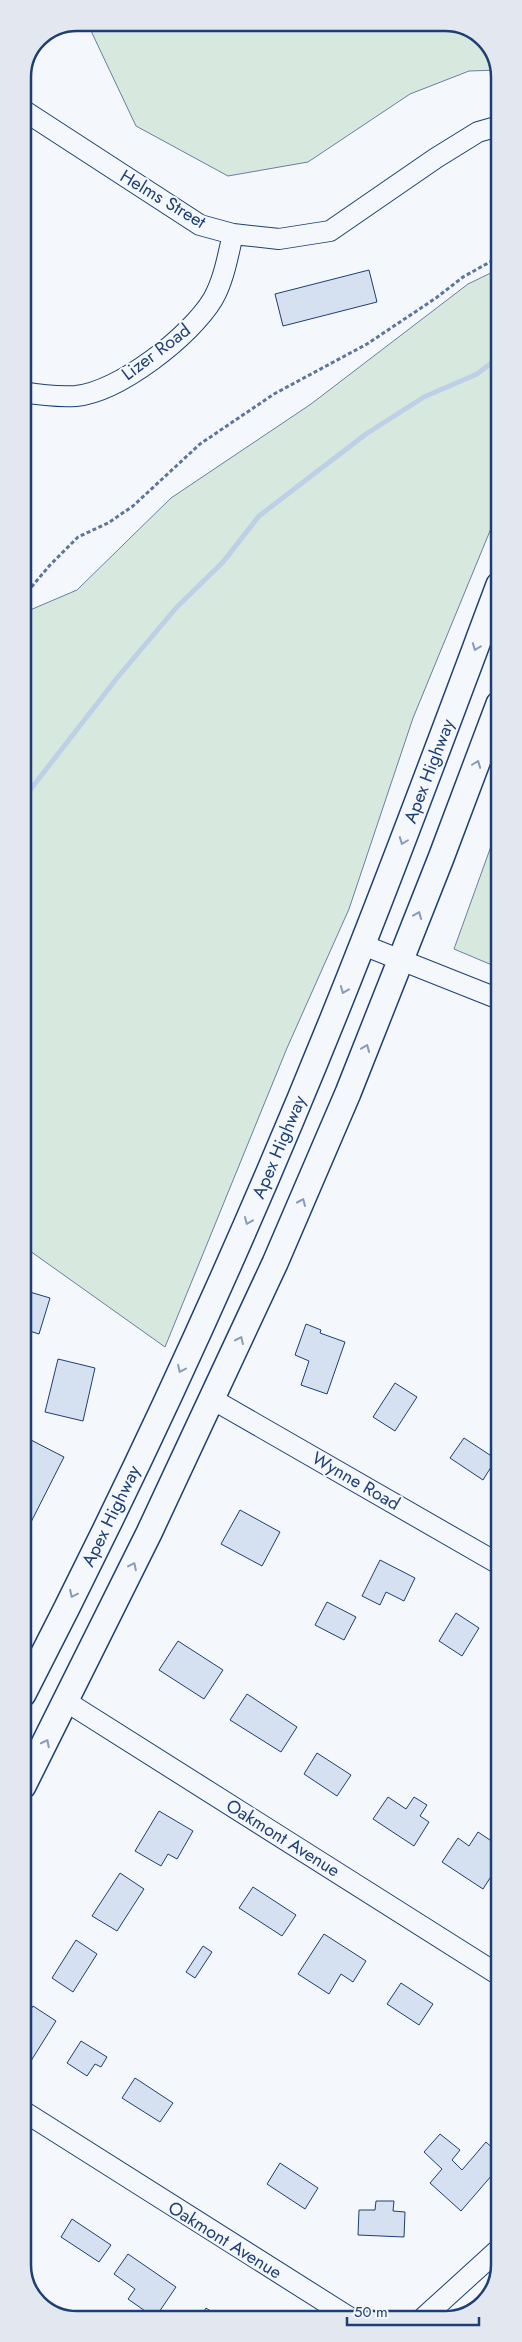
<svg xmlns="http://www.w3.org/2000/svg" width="522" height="2342" font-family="Jost,sans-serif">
<rect width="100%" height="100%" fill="#f4f7fb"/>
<!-- green -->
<path fill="#d7e8df" stroke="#687fa3" d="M 94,23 L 452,23 L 483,38 L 499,70 L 469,71 L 410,94 L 308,162 L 228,176 L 136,126 L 92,33 Z
M 499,269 L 499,509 L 413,718 L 349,909 L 287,1048 L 165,1347 L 23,1246 L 23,613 L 77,590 L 171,498 L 311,404 L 468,284 Z
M 499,824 L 499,968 L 454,949 Z"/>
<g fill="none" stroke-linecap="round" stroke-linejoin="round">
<!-- stream -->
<path stroke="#bed0e5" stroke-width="5" d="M 23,799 L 117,678 L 176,608 L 223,562 L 259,516 L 366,434 L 424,397 L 477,374 L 499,357"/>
</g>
<!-- building -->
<path fill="#d5e0f0" stroke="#1d3f73" d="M 369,270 L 377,302 L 283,326 L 275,294 Z
M 23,1290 L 50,1298 L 39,1334 L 23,1329 Z
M 306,1324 L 321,1330 L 320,1333 L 345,1342 L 327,1394 L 301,1385 L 309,1361 L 295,1355 Z
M 58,1359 L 95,1368 L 83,1421 L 45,1412 Z
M 395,1383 L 417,1397 L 395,1431 L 373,1417 Z
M 464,1438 L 496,1459 L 483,1480 L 450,1458 Z
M 29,1439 L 64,1457 L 28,1528 L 23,1525 L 23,1451 Z
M 240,1510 L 280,1532 L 262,1566 L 221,1544 Z
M 380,1560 L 415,1578 L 404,1601 L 386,1592 L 380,1605 L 362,1596 Z
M 327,1602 L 356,1617 L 344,1640 L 315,1625 Z
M 456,1613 L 479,1628 L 462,1656 L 439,1641 Z
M 178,1641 L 223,1670 L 204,1699 L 159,1670 Z
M 247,1694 L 297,1727 L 281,1752 L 230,1720 Z
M 317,1753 L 351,1775 L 337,1796 L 304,1774 Z
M 388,1797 L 406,1809 L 414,1797 L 427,1805 L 420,1816 L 429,1822 L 414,1846 L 373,1819 Z
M 159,1811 L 193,1831 L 177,1859 L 168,1854 L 161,1866 L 135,1851 Z
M 478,1832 L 499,1846 L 499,1864 L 483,1889 L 442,1862 L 458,1838 L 469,1846 Z
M 120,1873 L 144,1889 L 117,1931 L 92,1916 Z
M 253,1887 L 296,1915 L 282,1936 L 239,1908 Z
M 324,1934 L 366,1961 L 353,1982 L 341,1974 L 329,1994 L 298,1974 Z
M 76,1940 L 97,1954 L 73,1992 L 52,1978 Z
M 203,1946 L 212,1952 L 195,1978 L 186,1972 Z
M 401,1983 L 433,2004 L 419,2025 L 387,2004 Z
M 33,2006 L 56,2021 L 29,2064 L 23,2060 L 23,2021 Z
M 81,2041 L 107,2057 L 101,2067 L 95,2064 L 87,2076 L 67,2063 Z
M 135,2078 L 173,2103 L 160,2122 L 122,2098 Z
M 440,2134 L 460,2150 L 452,2160 L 462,2170 L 486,2142 L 499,2154 L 499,2167 L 461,2211 L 430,2183 L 442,2169 L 424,2152 Z
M 280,2163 L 318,2188 L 305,2209 L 267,2184 Z
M 376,2201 L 394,2201 L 393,2211 L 405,2212 L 404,2237 L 358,2235 L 359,2210 L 375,2210 Z
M 72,2219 L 111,2245 L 99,2262 L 61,2237 Z
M 128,2254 L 176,2287 L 155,2318 L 128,2299 L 135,2289 L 114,2274 Z
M 206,2308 L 223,2319 L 199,2319 Z"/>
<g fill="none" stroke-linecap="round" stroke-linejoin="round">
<defs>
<path id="minor" d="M 23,110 L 200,225 L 233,234 L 279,239 L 330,231 L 436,158 L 478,132 L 499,126
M 23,392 C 40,395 58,397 76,396 C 119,392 191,336 213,299 C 224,280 228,255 233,234
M 363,945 L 499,999
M 212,1399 L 499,1564
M 67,1702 L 499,1975
M 23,2111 L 352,2319
M 422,2319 L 499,2249"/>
<path id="major" d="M 23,1694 C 149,1450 263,1198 363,943 C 410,824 454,705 499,585
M 23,1786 L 149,1533 L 275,1263 L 348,1093 L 441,858 L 499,704"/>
</defs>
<!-- minor casing -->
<use href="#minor" stroke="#1d3f73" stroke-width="22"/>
<!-- major casing -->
<use href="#major" stroke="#1d3f73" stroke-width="28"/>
<!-- path -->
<path stroke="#5e769c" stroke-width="3" stroke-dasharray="4 2.5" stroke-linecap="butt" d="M 495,146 L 499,157
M 23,597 L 50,565 L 78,537 L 108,523 L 133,506 L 200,444 L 274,394 L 367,344 L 436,298 L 463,277 L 499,257"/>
<!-- minor -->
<use href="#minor" stroke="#f4f7fb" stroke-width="20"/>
<!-- major -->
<use href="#major" stroke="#f4f7fb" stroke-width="25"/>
</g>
<!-- one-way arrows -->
<defs><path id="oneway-chevron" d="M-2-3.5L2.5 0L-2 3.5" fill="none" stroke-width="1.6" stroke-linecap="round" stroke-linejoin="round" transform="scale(1.25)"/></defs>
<g stroke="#889bb7">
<use href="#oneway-chevron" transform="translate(476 647) rotate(111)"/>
<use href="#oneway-chevron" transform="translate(477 764) rotate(-69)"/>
<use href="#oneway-chevron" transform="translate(403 841) rotate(111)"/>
<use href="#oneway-chevron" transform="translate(418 915) rotate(-68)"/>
<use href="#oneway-chevron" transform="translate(344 990) rotate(112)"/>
<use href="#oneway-chevron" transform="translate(366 1048) rotate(-68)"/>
<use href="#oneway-chevron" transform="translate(302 1202) rotate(-66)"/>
<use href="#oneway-chevron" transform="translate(248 1221) rotate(113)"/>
<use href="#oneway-chevron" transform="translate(240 1340) rotate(-65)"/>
<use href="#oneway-chevron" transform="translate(181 1369) rotate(115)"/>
<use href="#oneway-chevron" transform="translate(133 1566) rotate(-64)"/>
<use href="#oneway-chevron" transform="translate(73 1594) rotate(116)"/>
<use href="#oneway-chevron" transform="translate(46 1743) rotate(-63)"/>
</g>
<g text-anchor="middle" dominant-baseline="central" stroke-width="4" stroke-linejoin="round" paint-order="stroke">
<!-- street labels -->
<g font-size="18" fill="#1d3f73" stroke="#f4f7fb">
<text transform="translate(163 199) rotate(31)">Helms Street</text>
<text transform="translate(156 352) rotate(-37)">Lizer Road</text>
<text transform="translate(429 771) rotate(-69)">Apex Highway</text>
<text transform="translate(279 1147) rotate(-67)">Apex Highway</text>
<text transform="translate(356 1481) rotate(30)">Wynne Road</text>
<text transform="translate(111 1516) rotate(-64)">Apex Highway</text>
<text transform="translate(283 1838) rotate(32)">Oakmont Avenue</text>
<text transform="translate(225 2240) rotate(32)">Oakmont Avenue</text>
</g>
</g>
<!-- crop -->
<path d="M0 0H522V2342H0ZM77 31H445A46 46 0 0 1 491 77V2265A46 46 0 0 1 445 2311H77A46 46 0 0 1 31 2265V77A46 46 0 0 1 77 31Z" fill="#e3e8f0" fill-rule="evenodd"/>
<path fill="none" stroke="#1d3f73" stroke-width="2.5" d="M77 31H445A46 46 0 0 1 491 77V2265A46 46 0 0 1 445 2311H77A46 46 0 0 1 31 2265V77A46 46 0 0 1 77 31Z"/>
<!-- scale -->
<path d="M347 2317v8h132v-8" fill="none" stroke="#1d3f73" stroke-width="2.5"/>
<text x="354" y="2317" font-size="15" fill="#1d3f73" stroke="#f4f7fb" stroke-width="4" paint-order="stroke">50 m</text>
</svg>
